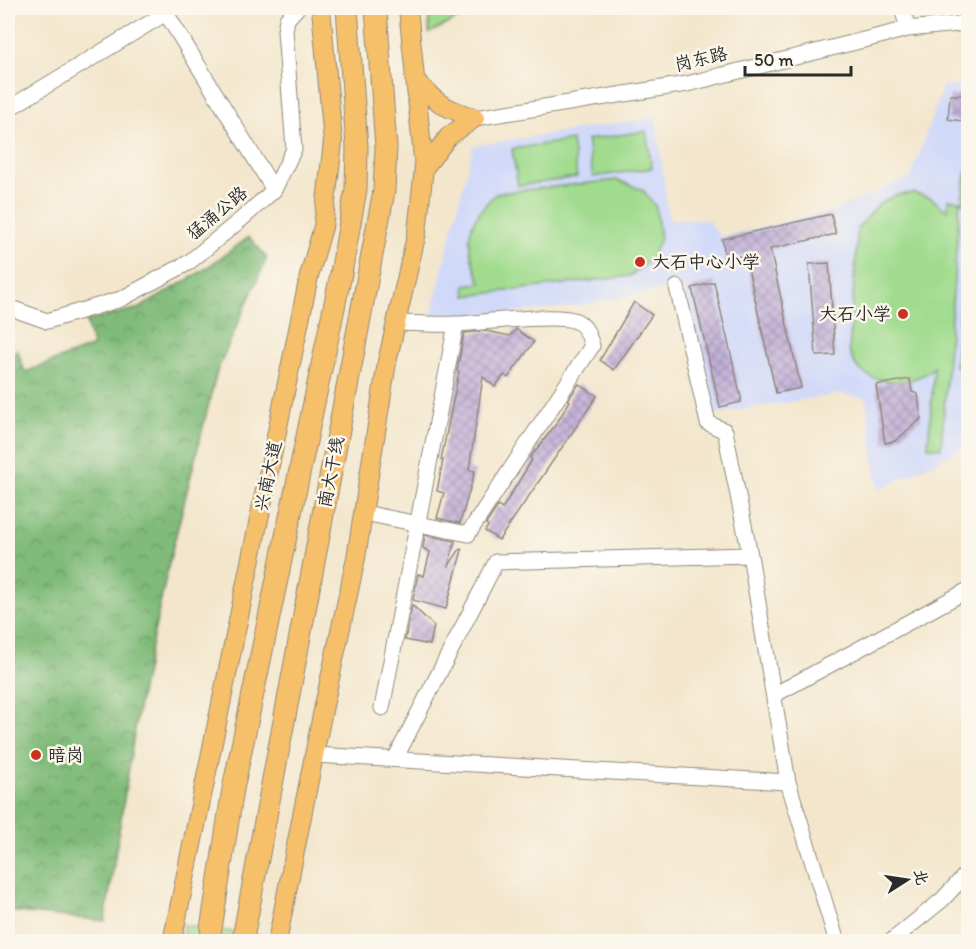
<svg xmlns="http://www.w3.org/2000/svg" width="976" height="949" font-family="Itim,'LXGW WenKai TC',sans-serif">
<defs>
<pattern id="grass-tufts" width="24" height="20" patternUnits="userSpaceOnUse" patternTransform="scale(1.5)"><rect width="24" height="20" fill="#a0db8e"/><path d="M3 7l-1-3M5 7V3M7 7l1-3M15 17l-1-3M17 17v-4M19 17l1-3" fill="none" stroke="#8abc7b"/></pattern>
<pattern id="forest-crowns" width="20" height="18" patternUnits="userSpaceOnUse" patternTransform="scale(1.5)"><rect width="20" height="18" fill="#80bb79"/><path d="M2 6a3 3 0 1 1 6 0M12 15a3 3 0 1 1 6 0" fill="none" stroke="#699863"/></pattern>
<pattern id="building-cross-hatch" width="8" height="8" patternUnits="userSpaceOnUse" patternTransform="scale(1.5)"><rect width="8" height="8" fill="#c0add7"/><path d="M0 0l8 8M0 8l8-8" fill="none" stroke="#9c8daf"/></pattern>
</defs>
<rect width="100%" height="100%" fill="#fbf7ec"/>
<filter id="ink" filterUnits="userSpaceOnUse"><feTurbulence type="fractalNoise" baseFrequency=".0167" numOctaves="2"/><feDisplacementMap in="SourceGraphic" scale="12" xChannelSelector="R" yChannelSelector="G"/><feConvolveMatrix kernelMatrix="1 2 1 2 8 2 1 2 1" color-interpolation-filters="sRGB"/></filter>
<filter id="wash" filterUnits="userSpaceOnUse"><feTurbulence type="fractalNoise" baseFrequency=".008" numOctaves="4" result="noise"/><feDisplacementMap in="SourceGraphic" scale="24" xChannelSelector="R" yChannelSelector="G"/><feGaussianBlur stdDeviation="1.35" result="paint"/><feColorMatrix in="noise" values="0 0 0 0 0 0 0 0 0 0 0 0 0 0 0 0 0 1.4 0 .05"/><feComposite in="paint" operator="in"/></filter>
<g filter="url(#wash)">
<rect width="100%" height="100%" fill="#f3e6cc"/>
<!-- built -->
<path fill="#d1d9f9" d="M 943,85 L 968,87 L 968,446 L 878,490 L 866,398 L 840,394 L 714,414 L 684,287 L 661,290 L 572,307 L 430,320 L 473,146 L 656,117 L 669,220 L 709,220 L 720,237 L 835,210 L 911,177 Z"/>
<!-- grass -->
<path fill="url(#grass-tufts)" stroke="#66835c" stroke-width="1.5" d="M 429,8 L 480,8 L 429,33 Z
M 183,925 L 266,936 L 264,941 L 184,941 Z"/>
<!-- forest -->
<path fill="url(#forest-crowns)" stroke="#567352" stroke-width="1.5" d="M 249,237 L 267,258 L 217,371 L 169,563 L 139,703 L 105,921 L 8,911 L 8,358 L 17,349 L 25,372 L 93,346 L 86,321 L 140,308 L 202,271 Z"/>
<!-- pitch -->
<path fill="#a0db8e" stroke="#66835c" stroke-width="1.5" d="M 646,131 L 652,168 L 593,177 L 587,140 Z
M 572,140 L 577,177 L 518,186 L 512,149 Z
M 967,167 L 968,167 L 968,204 L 962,203 Z
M 617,180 L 643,190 L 656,207 L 660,239 L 650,260 L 630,276 L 466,296 L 465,285 L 481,283 C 463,243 464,223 497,193 Z
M 914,193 L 931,198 L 947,211 L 949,199 L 960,201 L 941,448 L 928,447 L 934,367 C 915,385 878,387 858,368 C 854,364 852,357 849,351 L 858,228 L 879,204 L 896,195 Z
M 962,293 L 968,294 L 968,367 L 955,366 Z"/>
<g id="blocks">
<!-- building -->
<path fill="url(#building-cross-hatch)" d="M 950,95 L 969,95 L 969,122 L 948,119 Z
M 831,214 L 836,234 L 770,249 L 801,388 L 776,393 L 745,255 L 726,259 L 722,239 Z
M 829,263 L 835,355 L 816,356 L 809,264 Z
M 714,282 L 741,397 L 741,402 L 720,407 L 692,288 Z
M 634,302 L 652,315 L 614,370 L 600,360 Z
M 516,329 L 534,342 L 508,378 L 504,375 L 495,387 L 483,377 L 469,470 L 475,471 L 460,523 L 437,518 L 444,493 L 437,491 L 443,460 L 441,460 L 459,372 L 457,371 L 464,333 L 486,331 L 510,336 Z
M 910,379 L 912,392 L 918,394 L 921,419 L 895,441 L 885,443 L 876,385 Z
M 579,384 L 597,396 L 499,540 L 485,531 L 488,526 L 486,524 L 498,506 L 502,509 L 508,499 L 532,460 L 530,458 L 556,424 L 570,401 L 568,400 Z
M 425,535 L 455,541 L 448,567 L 460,549 L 462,550 L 446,609 L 413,600 L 418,574 L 424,576 L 430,552 L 423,548 Z
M 412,605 L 434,626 L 430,645 L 405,640 Z"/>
</g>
</g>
<g filter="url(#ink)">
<use href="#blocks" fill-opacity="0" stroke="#8f887c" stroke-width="1.5"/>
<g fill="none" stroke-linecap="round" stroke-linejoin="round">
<defs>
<path id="minor" d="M 902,8 L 908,29
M 8,109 L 166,13 L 274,190
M 475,118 L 687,84 L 908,29 L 968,23
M 677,287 L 708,423 L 725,431 L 750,555 L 788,782 L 837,942
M 8,307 L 47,321 L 121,299 L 188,263 L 244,217 L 274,190 L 294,149 L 285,31 L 287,19 L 297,8
M 364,513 L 468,534 L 592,346 C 589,336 587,328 578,322 C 562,312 480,323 458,324 C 437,325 417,323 397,323
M 774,695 L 968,590
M 382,708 L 456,324
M 315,755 L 788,782
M 395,759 L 496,562 L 750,555
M 890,942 L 942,900 L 968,872"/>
<path id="major" d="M 414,78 C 435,103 444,108 475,118
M 424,168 L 449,136 L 475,118
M 172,942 L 309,276 L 323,227 L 333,142 L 321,8
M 277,942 L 322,715 L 356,558 L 387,362 L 417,232 L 424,168 L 408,8"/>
<path id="highway" d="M 211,929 L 233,789 L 340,279 L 356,189 L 357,147 L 347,8
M 244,933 L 384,191 L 386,147 L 376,8"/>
</defs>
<!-- minor casing -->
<use href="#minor" stroke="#8f887c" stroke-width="17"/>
<!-- major casing -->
<use href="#major" stroke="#8f887c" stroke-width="20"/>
<!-- highway casing -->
<use href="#highway" stroke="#8f887c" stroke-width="23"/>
<!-- minor -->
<use href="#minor" stroke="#fff" stroke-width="15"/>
<!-- major -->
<use href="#major" stroke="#f6c06b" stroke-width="18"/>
<!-- highway -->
<use href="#highway" stroke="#f6c06b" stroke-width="21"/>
</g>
</g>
<!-- markers -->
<g fill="#c8321e" stroke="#fbf7ec" stroke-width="2">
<circle cx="640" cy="262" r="6"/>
<circle cx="903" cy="314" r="6"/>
<circle cx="36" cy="755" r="6"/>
</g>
<g text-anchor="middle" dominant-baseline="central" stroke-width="5" stroke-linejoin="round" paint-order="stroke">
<!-- street labels -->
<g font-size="18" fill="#2b2b2b" stroke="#fbf7ec">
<text transform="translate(701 59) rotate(-13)">岗东路</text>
<text transform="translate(217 213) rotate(-40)">猛涌公路</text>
<text transform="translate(331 472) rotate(-79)">南大干线</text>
<text transform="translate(268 476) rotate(-78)">兴南大道</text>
</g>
<!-- poi labels -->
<g font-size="18" fill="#2b2b2b" stroke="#fbf7ec" text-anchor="start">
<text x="652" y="262">大石中心小学</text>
<text x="891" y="314" text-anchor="end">大石小学</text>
<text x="48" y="755">暗岗</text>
</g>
</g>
<!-- margin -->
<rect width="976" height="949" fill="none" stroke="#fbf7ec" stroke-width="30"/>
<!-- north arrow -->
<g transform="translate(907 880) rotate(78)" stroke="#fbf7ec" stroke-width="4.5" paint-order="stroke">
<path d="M0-4.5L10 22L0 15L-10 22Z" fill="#2b2b2b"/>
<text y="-9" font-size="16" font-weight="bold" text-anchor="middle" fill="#2b2b2b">北</text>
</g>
<!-- scale -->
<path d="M745 66v9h106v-9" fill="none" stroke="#2b2b2b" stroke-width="3"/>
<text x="754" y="66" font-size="18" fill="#2b2b2b" stroke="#fbf7ec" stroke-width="4.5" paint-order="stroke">50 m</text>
</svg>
